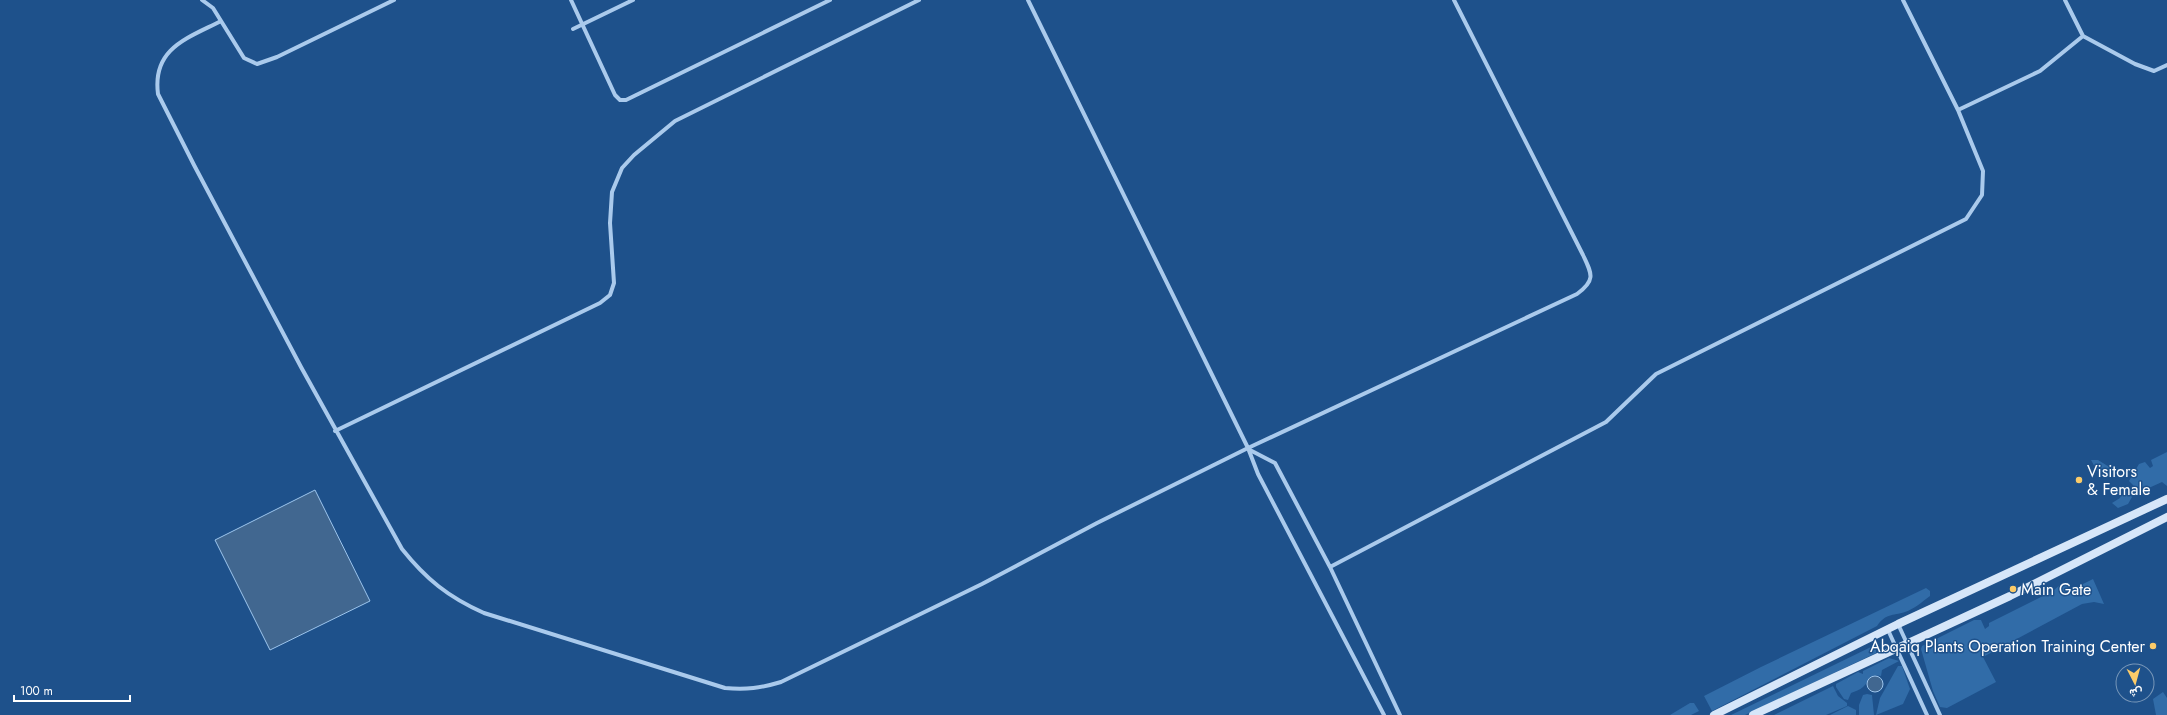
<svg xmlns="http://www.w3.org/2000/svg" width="2167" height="715" font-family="Jost,Vazirmatn,sans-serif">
<rect width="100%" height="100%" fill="#1e518b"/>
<!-- green -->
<path fill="#316ca8" d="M 2167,452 L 2167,486 L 2162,482 L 2140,492 L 2129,481 L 2139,464 L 2145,462 L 2150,468 L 2153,466 L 2151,460 Z
M 2091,460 L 2098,460 L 2111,468 L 2102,473 L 2097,471 Z
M 2126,491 L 2132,497 L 2128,504 L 2118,508 L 2112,503 L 2120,498 L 2121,495 Z
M 2093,579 L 2104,604 L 2094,602 L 2082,604 L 1983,657 L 1996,682 L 1947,708 L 1940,707 L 1933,691 L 1921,649 L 1922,646 L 1974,620 L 1981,620 L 1985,629 L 1989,626 L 1989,623 L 2053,591 L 2062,583 L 2066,583 L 2071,588 L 2077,587 Z
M 1926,588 L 1930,591 L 1930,596 C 1922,602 1914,609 1905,612 C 1892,616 1886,613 1877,626 L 1712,711 L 1704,696 L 1761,667 Z
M 1873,646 L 1876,649 L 1876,653 L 1745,715 L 1731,715 Z
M 1889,658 L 1899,661 L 1882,670 L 1881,676 C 1866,674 1871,680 1863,687 C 1860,690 1855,691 1851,693 L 1848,700 L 1844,699 L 1836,687 L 1836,684 L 1858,672 L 1863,674 L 1863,671 Z
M 1898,666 L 1902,666 L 1910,689 L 1903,704 L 1876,715 L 1880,698 Z
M 1833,686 L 1838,696 L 1847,703 L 1847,706 L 1826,715 L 1774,715 Z
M 2163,692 L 2167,698 L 2167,715 L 2156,715 L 2153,699 Z
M 1867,694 L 1872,695 L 1874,715 L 1859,715 L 1859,705 L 1863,695 Z
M 1690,703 L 1694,703 L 1699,711 L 1691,715 L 1670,715 Z
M 1848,706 L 1856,710 L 1856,715 L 1830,715 Z"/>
<!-- water -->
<path fill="#416790" stroke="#9dc5ed" d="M 315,490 L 370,601 L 270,650 L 215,540 Z
M1867 684a8 8 0 1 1 16 0a8 8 0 1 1-16 0Z"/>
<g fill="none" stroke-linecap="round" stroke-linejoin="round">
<!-- street -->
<path stroke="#aacaec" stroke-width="4" d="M 202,0 L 213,8 L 244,58 L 257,64 L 277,57 L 394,0
M 571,0 L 615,95 L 620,100 L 626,100 L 830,0
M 1028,0 L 1248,448 L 1258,474 L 1384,715
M 2065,0 L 2083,36 L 2135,64 L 2154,71 L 2167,65
M 221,21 C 188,38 152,48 158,94 L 194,165 L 301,367 L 402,549 C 426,579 448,597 484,613 L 725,688 C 746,690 761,688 781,682 L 982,584 L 1097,523 L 1248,448 L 1577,294 C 1596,280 1592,274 1583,255 L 1454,0
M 573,29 L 633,0
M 1958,110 L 2040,71 L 2083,36
M 335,431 L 600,303 L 610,295 L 614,283 L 610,223 L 612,192 L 622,168 L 634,155 L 675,121 L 919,0
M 1248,449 L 1275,463 L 1330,567 L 1400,715
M 1330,567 L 1606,422 L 1656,374 L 1966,219 L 1982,195 L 1983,171 L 1958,110 L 1903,0
M 1898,624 L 1940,715
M 1888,630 L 1927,715"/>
<!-- secondary -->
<path stroke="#d6e6f9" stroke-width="8" d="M 1714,715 L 1898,624 L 2167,499
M 1753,715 L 2010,596 L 2167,517"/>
</g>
<!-- markers -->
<g fill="#fbcb69" stroke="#1e518b" stroke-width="1.5">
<circle cx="2079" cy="480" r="4"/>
<circle cx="2013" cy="589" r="4"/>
<circle cx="2153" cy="646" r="4"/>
</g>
<g text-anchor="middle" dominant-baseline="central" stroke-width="3" stroke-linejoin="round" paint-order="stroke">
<!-- poi labels -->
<g font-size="16" fill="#fff" stroke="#1e518b" text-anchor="start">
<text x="2087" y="471">Visitors<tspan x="2087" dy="18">&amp; Female</tspan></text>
<text x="2021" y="589">Main Gate</text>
<text x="2145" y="646" text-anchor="end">Abqaiq Plants Operation Training Center</text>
</g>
</g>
<!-- north arrow -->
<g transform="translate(2135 683) rotate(174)"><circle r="19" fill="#1e518b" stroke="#7897b9"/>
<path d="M0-3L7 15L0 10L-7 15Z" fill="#fbcb69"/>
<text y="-6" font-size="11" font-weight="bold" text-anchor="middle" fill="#ffffff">ش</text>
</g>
<!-- scale -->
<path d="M14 695v6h116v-6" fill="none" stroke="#ffffff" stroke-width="2"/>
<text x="20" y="695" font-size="12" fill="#ffffff" stroke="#1e518b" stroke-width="3" paint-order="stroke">100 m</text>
</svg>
